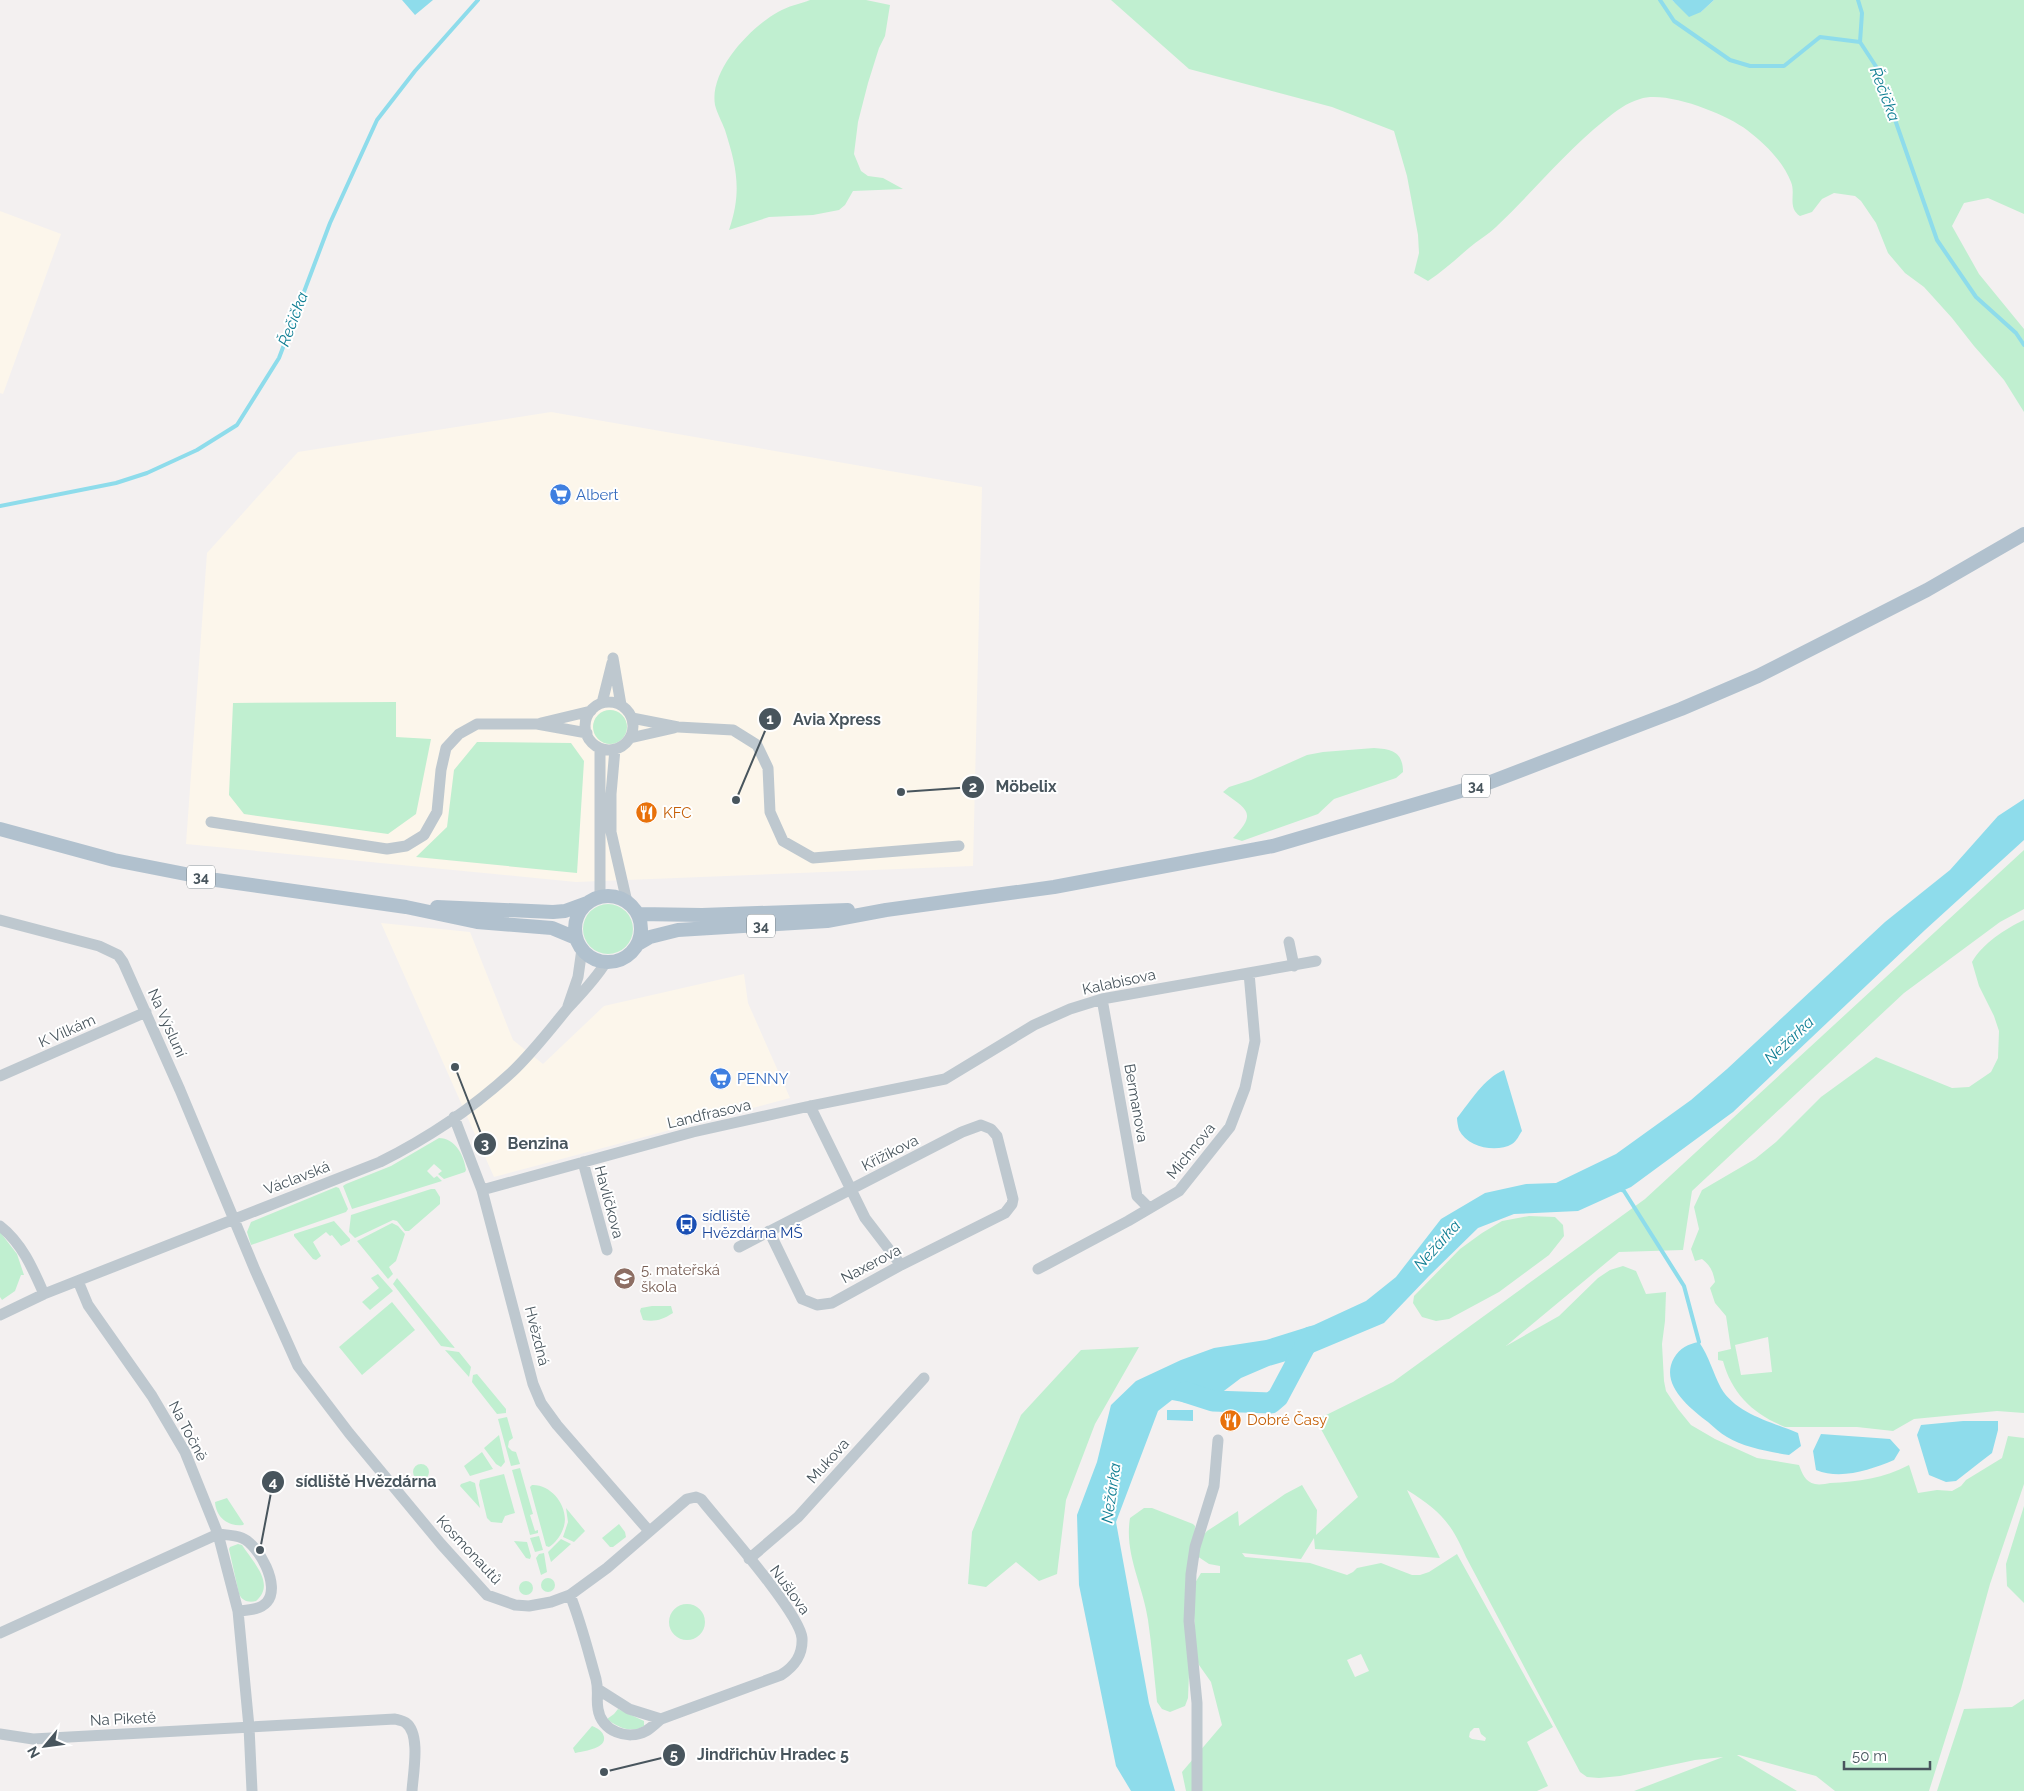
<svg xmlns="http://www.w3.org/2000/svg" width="2024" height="1791" font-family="Raleway,sans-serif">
<rect width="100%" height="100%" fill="#f3f0f0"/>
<!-- commercial -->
<path fill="#fcf6eb" d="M 0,211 L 61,234 L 3,394 L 0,393 Z
M 551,412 L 982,487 L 973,866 L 576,882 L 186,844 L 207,553 L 298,452 Z
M 381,923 L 470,932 L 513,1040 L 543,1064 L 604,1006 L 744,974 L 748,1003 L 790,1098 L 494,1177 Z"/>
<!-- green -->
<path fill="#c0efd0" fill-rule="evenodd" d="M 810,0 L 866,0 L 890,5 L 885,36 L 879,48 L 868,83 L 858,122 L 854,154 L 861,171 L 868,176 L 883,178 L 903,189 L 853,191 L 845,205 L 839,210 L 813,215 L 769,217 L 729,230 C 742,192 737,168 725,130 C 722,122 717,113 715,105 C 709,70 751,27 778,12 C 788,6 800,4 810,0 Z
M 1111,0 L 1672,0 L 1674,2 L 1701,12 L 1714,0 L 2024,0 L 2024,214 L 1988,198 L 1964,203 L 1952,226 L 1979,274 L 2024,329 L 2024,412 L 2004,380 L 1974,346 L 1952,318 L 1924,287 L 1905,273 L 1888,253 L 1876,223 L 1861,201 L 1855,196 L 1834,193 L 1822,199 L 1812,212 L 1800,216 C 1787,207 1796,194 1791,182 C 1783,161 1764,143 1747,130 C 1726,114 1666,90 1640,99 C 1626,103 1616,111 1605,120 C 1565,152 1533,192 1496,227 C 1488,235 1478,240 1469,248 C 1455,260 1443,271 1428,281 L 1414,273 L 1419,253 L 1418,235 L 1407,176 L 1394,131 L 1332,107 L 1189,69 Z
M 396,702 L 396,737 L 431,739 L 416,814 L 388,834 L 244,814 L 229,795 L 233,703 Z
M593 727a17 17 0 1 1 34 0a17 17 0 1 1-34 0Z
M 477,742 L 571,743 L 584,761 L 577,873 L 416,857 L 447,827 L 454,770 Z
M 1374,748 C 1392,749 1403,752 1403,772 L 1396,778 L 1334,799 L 1318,814 L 1242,841 L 1233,838 C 1257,813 1248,810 1223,792 L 1229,787 L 1251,780 L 1307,755 L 1323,752 Z
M 2024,850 L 2024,909 L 2000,922 L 1904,993 L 1692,1191 L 1683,1250 L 1619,1252 L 1506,1346 L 1559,1316 L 1598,1278 L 1610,1270 L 1623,1266 L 1636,1271 L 1646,1294 L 1666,1292 L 1665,1321 L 1662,1344 L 1664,1381 L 1666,1391 L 1678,1409 L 1691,1425 L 1715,1439 L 1757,1458 L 1799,1465 C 1802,1473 1805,1482 1815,1484 C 1819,1485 1826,1484 1830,1483 C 1858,1482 1884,1478 1909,1465 L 1918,1493 L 1937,1490 L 1952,1491 L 1961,1486 L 1966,1480 L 2002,1458 L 2008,1436 L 2024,1438 L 2024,1484 L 1990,1584 L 1961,1689 L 1929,1791 L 1835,1791 L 1816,1776 L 1739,1755 L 1737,1755 L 1797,1791 L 1634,1791 L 1723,1757 L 1695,1760 L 1620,1776 L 1599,1778 L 1587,1777 L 1580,1772 L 1466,1557 C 1451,1522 1439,1510 1407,1490 L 1440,1558 L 1315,1549 L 1314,1538 L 1301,1559 L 1242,1553 L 1245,1557 L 1310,1563 L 1347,1575 L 1353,1572 L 1357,1568 L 1381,1563 L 1412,1575 L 1420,1575 L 1429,1572 L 1457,1554 L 1553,1727 L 1527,1742 L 1548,1786 L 1537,1791 L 1186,1791 L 1182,1772 L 1222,1725 L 1211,1682 L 1199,1665 L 1196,1657 L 1194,1611 L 1195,1583 L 1201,1573 L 1220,1573 L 1220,1566 L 1209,1564 L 1197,1556 L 1200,1539 L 1207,1531 L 1238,1511 L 1239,1526 L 1285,1494 L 1302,1485 L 1317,1510 L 1316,1535 L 1358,1497 L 1316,1420 L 1393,1382 L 1645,1199 ZM 1361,1654 L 1369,1671 L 1355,1677 L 1347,1660 ZM 1474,1728 L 1479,1728 L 1481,1734 L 1486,1738 L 1485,1741 L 1472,1739 L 1469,1737 L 1470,1732 Z
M583 929a25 25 0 1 1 50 0a25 25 0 1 1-50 0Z
M 2024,920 L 2024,1413 L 1997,1411 L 1914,1419 L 1893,1431 L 1857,1427 L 1785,1427 C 1753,1414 1732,1394 1723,1361 L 1718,1360 L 1718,1352 L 1731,1349 L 1726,1316 L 1715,1303 L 1710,1288 L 1715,1282 C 1713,1271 1710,1265 1702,1259 L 1695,1261 L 1691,1249 L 1699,1229 L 1694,1207 L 1702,1190 L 1755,1159 L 1776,1142 L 1821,1097 L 1876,1057 L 1952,1088 L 1969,1087 L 1991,1072 L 1998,1058 L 1999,1031 L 1994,1016 L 1979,986 L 1972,962 C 1983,943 2005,929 2024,920 ZM 1768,1337 L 1772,1372 L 1741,1375 L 1735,1345 Z
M 439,1138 C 455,1138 464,1155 466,1170 L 465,1172 L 444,1179 L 438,1174 L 442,1171 L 434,1164 L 427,1171 L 434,1178 L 437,1176 L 442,1181 L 352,1209 L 343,1186 L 346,1184 L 391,1166 Z
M 336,1187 L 339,1188 L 348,1209 L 346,1212 L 251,1245 L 247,1232 L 251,1222 Z
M 431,1189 L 435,1189 L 440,1197 L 440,1204 L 409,1231 L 405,1231 L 397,1221 L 393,1220 L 355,1238 L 349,1232 L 351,1215 Z
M 1529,1216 L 1555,1217 L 1563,1225 L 1564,1236 L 1549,1255 L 1499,1292 L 1449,1319 L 1436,1321 L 1422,1317 L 1413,1303 L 1414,1296 L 1460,1249 L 1482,1233 L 1502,1221 Z
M 334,1221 L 350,1239 L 350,1241 L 341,1246 L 332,1235 L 330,1236 L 326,1232 L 313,1242 L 321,1256 L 316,1260 L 313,1259 L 294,1236 L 294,1234 Z
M 392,1223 L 398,1226 L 405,1234 L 396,1261 L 389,1267 L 393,1274 L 388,1279 L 357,1241 Z
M 0,1232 L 17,1254 L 24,1275 L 21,1275 L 15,1291 L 2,1300 L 0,1297 Z
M 378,1274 L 393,1291 L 370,1310 L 362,1302 L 379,1288 L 371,1278 Z
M 397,1278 L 455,1348 L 441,1346 L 393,1284 Z
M 392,1302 L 415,1330 L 362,1375 L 339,1347 Z
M 652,1306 L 671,1306 L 673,1313 C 662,1320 655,1322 643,1320 L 640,1311 L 641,1308 Z
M 1139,1347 L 1095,1424 L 1066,1500 L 1057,1574 L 1039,1581 L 1016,1562 L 986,1587 L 968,1584 L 972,1532 L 1021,1415 L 1081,1350 Z
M 445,1350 L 459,1352 L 471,1367 L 469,1377 Z
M 477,1374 L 506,1409 L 506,1413 L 497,1414 L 475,1386 L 472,1382 L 473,1375 Z
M 507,1417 L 513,1438 L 509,1441 L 508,1447 L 512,1451 L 516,1452 L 520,1464 L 511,1466 L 498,1419 Z
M 499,1435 L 505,1462 L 501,1467 L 496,1464 L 484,1448 Z
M 482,1452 L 493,1469 L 470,1476 L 464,1466 Z
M413 1472a8 8 0 1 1 16 0a8 8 0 1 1-16 0Z
M 520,1468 L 533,1514 L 530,1515 L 535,1531 L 538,1530 L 538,1533 L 530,1535 L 512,1470 Z
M 504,1474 L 515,1513 L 505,1516 L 502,1523 L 491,1522 L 487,1518 L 479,1485 L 480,1480 Z
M 470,1481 L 475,1483 L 480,1508 L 460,1486 L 461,1484 Z
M 532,1485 C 553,1484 571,1510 563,1529 C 560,1537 555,1543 549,1547 L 546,1546 L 530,1487 Z
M 227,1498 L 244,1524 L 243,1525 C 228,1527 216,1517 215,1502 Z
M 2024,1506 L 2024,1603 L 2007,1586 L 2006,1564 Z
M 566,1508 L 585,1531 L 574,1542 L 563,1537 L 568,1522 Z
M 1144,1508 L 1152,1508 L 1193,1524 L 1195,1526 L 1188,1698 L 1185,1706 L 1170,1712 L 1162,1709 L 1157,1702 C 1154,1675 1152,1647 1148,1620 C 1143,1585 1124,1554 1130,1518 Z
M 619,1524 L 625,1532 L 626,1537 L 613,1547 L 610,1547 L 602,1538 Z
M 539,1536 L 543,1550 L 535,1552 L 530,1538 Z
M 561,1539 L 571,1544 L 551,1562 L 548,1552 Z
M 514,1541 L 527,1542 L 531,1556 L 530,1559 L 526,1558 Z
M 238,1544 L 242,1545 C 253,1562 276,1584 256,1601 C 249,1603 242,1601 239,1594 L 229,1549 L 230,1547 Z
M 544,1553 L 547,1572 L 541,1575 L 536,1558 L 539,1554 Z
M541 1585a7 7 0 1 1 14 0a7 7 0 1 1-14 0Z
M519 1588a7 7 0 1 1 14 0a7 7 0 1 1-14 0Z
M669 1622a18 18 0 1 1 36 0a18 18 0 1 1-36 0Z
M 2024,1699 L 2024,1791 L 1937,1791 L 1964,1709 L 2012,1707 Z
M 618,1709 L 644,1721 L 644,1726 C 632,1734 617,1727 607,1719 L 614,1714 Z
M 592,1726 C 597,1728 603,1731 604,1737 C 606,1749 583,1751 575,1753 L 573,1748 Z"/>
<!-- water -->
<path fill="#8edceb" d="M 402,0 L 433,0 L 415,15 Z
M 1672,0 L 1714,0 L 1701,12 L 1689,17 Z
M 2024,799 L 2024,840 L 1925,930 L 1733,1112 L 1631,1187 L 1578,1211 L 1514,1214 L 1478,1228 L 1429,1276 L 1384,1323 L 1310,1354 L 1269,1366 L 1241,1378 L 1204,1406 L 1172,1400 L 1158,1411 L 1116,1522 L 1149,1703 L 1175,1791 L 1131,1791 L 1116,1766 L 1079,1585 L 1077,1515 L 1097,1462 L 1111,1405 L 1136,1381 L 1181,1360 L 1214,1348 L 1266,1340 L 1314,1325 L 1366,1301 L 1396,1277 L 1441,1219 L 1485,1193 L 1526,1184 L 1556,1183 L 1616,1154 L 1691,1100 L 1727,1069 L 1885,922 L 1950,870 L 1998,816 Z
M 1504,1070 L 1522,1131 C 1519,1135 1517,1141 1512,1144 C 1497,1153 1468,1148 1459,1130 C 1458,1127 1457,1121 1457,1118 C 1470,1102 1484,1078 1504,1070 Z
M 1699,1342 C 1709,1356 1713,1373 1721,1388 C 1736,1414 1772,1422 1798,1433 L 1801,1446 L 1789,1455 C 1770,1452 1743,1447 1727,1437 C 1720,1433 1714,1427 1708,1422 C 1690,1408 1659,1384 1674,1358 C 1680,1348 1688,1344 1699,1342 Z
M 1167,1410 L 1193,1410 L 1193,1421 L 1167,1420 Z
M 1963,1421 L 1998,1421 L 1998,1430 L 1992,1453 L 1979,1463 L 1956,1481 L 1946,1482 L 1929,1475 L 1917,1435 L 1921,1425 Z
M 1821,1434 L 1890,1439 L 1900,1450 L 1894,1460 C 1870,1470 1841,1480 1816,1470 L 1813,1451 Z"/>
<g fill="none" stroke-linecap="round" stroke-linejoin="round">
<!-- stream -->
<path stroke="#8edceb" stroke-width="4" d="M 1660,0 L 1674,21 L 1730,60 L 1750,66 L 1784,66 L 1820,37 L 1860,42 L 1877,68 L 1937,240 L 1976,297 L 2016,333 L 2024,345
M 1858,0 L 1862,13 L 1860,42
M 0,506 L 116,483 L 147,473 L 197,450 L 237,425 L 279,358 L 330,223 L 377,120 L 415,71 L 478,0
M 1619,1189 L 1624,1191 L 1684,1286 L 1699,1342"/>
<!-- river -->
<path stroke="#8edceb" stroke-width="21" d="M 1185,1392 L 1213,1401 L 1271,1403 L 1278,1397 L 1310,1337"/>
<!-- minor -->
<path stroke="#bec8cf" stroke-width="11" d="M 613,658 L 621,705
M585 726a24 24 0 1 1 48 0a24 24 0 1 1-48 0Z
M 602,703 L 612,663
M 632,718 L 678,727 L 733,730 L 757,745 L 768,768 L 770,812 L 783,841 L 813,858 L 959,846
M 541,723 L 591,711
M 630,738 L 674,728
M 615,749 L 611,794 L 611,832 L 627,902
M 211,822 L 387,849 L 406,846 L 424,835 L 437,812 L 441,770 L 446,748 L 459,734 L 477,724 L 537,724 L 587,733
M 600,897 L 600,748
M 0,920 L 99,946 L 118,955 L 123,962 L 180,1090 L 255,1270 L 298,1366 L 349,1433 L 441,1544 L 487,1595 L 515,1605 L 529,1606 L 551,1602 L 570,1595 L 607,1568 L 687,1499 L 696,1497 L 701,1499 C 720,1523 800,1613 802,1638 C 803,1655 795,1666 781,1675 L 661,1719 C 656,1723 651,1728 646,1731 C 628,1741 601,1731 598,1709 C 596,1699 599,1691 596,1679 C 588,1651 581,1622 570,1595
M 1289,942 L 1294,966
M 1102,999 L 1137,1196 L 1149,1208
M 568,1006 L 578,977 L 582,949
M 0,1076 L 146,1012
M 810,1106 L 865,1218 L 901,1265
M 454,1117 L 482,1190 L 533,1384 L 541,1403 L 557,1425 L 649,1531
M 583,1162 L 607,1250
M 482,1190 L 693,1132 L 810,1106 L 945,1079 L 1034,1025 L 1070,1009 L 1102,999 L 1316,961
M 0,1226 C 22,1243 33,1269 44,1294
M 739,1247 L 962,1132 L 981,1125 L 991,1129 L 997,1136 L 1013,1199 L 1012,1204 L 1005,1213 L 901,1265 L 832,1303 L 817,1305 L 802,1299 L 769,1231
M 1038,1269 L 1128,1221 L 1179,1191 L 1230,1127 L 1245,1088 L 1255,1041 L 1249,973
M 78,1281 L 88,1305 L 152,1396 L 185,1452 L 218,1534 L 238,1611 L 249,1727 L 252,1791
M 0,1315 L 44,1294 L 380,1162 C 426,1139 474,1107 512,1072 C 532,1053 549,1031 567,1009 C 581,994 595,980 606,962
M 749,1559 L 798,1517 L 924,1378
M 0,1633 L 218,1534 C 226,1535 235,1535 242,1538 C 259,1545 281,1586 267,1602 C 260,1610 248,1610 238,1611
M 599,1690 L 629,1709 L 661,1719
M 0,1734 L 33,1739 L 395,1719 C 399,1720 404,1721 406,1723 C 421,1734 413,1774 412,1791
M 1197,1791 L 1197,1703 L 1189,1621 L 1191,1574 L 1195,1547 L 1214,1486 L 1218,1440"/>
<!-- major -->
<path stroke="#b1c1ce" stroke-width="14" d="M 0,829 L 114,860 L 216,880 L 406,907 L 477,922 L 552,928 L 576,938
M575 929a33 33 0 1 1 66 0a33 33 0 1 1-66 0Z
M 437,907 L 553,912 L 565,911 L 587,903
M 638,914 L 702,915 L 848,910
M 638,944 L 650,937 L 678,930 L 827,921 L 886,910 L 1054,887 L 1273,846 L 1341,826 L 1488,783 L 1681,709 L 1758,676 L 1927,590 L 2024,534"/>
</g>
<!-- icons -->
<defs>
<symbol id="supermarket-disc" viewBox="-11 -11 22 22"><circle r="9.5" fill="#3f7fe0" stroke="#fff"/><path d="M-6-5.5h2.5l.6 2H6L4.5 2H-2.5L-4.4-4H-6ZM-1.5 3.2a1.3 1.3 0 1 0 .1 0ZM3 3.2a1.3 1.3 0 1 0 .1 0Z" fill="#fff"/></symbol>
<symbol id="restaurant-disc" viewBox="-11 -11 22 22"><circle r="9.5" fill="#e8710a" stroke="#fff"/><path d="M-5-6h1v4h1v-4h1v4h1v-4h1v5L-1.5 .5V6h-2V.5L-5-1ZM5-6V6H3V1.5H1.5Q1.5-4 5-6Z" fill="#fff"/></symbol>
<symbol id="bus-disc" viewBox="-11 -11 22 22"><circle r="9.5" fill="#1a4fb4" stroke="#fff"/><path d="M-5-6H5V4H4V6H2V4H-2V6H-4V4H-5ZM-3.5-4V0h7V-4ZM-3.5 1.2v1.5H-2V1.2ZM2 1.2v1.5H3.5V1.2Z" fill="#fff"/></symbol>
<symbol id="school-disc" viewBox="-11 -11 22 22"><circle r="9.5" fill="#8d6e63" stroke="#fff"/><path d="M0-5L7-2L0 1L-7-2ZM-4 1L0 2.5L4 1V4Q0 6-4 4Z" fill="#fff"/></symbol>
</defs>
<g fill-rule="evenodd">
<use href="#supermarket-disc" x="548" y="482" width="25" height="25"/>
<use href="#restaurant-disc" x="634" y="800" width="25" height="25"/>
<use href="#supermarket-disc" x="708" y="1066" width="25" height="25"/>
<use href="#bus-disc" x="674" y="1212" width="25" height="25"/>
<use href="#school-disc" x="612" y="1266" width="25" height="25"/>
<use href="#restaurant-disc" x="1218" y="1408" width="25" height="25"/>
</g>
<g text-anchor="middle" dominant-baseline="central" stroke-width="4" stroke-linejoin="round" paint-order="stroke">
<!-- shield labels -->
<g fill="#fff" stroke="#7f888e" stroke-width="1">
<rect x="1462" y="774.5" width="28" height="23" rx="4"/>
<rect x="187" y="865.5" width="28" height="23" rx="4"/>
<rect x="747" y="914.5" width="28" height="23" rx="4"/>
</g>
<g font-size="14" font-weight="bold" fill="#48555d">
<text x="1476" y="786">34</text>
<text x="201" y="877">34</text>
<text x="761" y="926">34</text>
</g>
<!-- shop labels -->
<g font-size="15" fill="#366cbe" stroke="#fff" text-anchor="start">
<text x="576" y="495">Albert</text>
<text x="737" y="1079">PENNY</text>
</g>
<!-- food labels -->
<g font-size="15" fill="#c56008" stroke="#fff" text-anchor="start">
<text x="663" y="813">KFC</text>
<text x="1247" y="1420">Dobré Časy</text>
</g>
<!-- street labels -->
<g font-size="15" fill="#48555d" stroke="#fff">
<text transform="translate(1119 982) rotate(-12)">Kalabisova</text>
<text transform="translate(167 1023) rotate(66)">Na Výsluní</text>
<text transform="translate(67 1031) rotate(-24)">K Vilkám</text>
<text transform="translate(1136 1103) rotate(80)">Bermanova</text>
<text transform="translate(709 1114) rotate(-13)">Landfrasova</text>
<text transform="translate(1191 1151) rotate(-51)">Michnova</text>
<text transform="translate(890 1153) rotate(-27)">Křižíkova</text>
<text transform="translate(297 1178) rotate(-21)">Václavská</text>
<text transform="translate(609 1202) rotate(75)">Havlíčkova</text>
<text transform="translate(871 1264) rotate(-28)">Naxerova</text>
<text transform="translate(537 1336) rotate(76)">Hvězdná</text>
<text transform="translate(188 1431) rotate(62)">Na Točně</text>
<text transform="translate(828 1461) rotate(-48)">Mukova</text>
<text transform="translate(469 1550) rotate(47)">Kosmonautů</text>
<text transform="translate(790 1590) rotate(54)">Nušlova</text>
<text transform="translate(123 1719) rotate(-3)">Na Piketě</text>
</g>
<!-- transit labels -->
<g font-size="15" fill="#164399" stroke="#fff" text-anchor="start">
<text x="702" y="1216">sídliště<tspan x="702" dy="17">Hvězdárna MŠ</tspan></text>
</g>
<!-- education labels -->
<g font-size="15" fill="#785e54" stroke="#fff" text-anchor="start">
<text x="641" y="1270">5. mateřská<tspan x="641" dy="17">škola</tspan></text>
</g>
<!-- water labels -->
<g font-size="16" font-style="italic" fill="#0f7e93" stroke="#fff">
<text transform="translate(1885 94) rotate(69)">Řečička</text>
<text transform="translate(293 319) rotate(-69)">Řečička</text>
<text transform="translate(1789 1040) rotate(-43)">Nežárka</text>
<text transform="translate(1437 1245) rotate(-48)">Nežárka</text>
<text transform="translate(1111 1493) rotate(-82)">Nežárka</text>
</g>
</g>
<!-- callouts -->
<path fill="none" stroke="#48555d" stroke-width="2" d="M736 800L770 719M901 792L973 787M455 1067L485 1144M260 1550L273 1482M604 1772L674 1755"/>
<g fill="#48555d" stroke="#fff" stroke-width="2">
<circle cx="736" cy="800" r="5"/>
<circle cx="901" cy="792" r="5"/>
<circle cx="455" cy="1067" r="5"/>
<circle cx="260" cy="1550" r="5"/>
<circle cx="604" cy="1772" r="5"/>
<circle cx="770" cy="719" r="12"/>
<circle cx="973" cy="787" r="12"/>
<circle cx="485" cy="1144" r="12"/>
<circle cx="273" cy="1482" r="12"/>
<circle cx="674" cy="1755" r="12"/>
</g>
<g font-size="15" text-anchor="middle" font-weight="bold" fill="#fff">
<text x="770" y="724">1</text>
<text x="973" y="792">2</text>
<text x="485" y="1149">3</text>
<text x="273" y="1487">4</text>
<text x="674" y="1760">5</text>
</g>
<g font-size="16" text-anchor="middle" font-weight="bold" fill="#48555d" stroke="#fff" stroke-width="4" stroke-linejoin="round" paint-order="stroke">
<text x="837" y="725">Avia Xpress</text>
<text x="1026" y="792">Möbelix</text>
<text x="538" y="1149">Benzina</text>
<text x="366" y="1487">sídliště Hvězdárna</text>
<text x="773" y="1760">Jindřichův Hradec 5</text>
</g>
<!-- north arrow -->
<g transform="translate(45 1746) rotate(241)" stroke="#ffffff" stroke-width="4" paint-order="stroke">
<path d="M0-4L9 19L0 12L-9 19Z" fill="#48555d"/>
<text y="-8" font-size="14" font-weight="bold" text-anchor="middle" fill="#48555d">N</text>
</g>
<!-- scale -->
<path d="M1844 1761v8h86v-8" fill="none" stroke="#48555d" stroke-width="2.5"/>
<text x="1852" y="1761" font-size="15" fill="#48555d" stroke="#ffffff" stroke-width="4" paint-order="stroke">50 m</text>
</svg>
